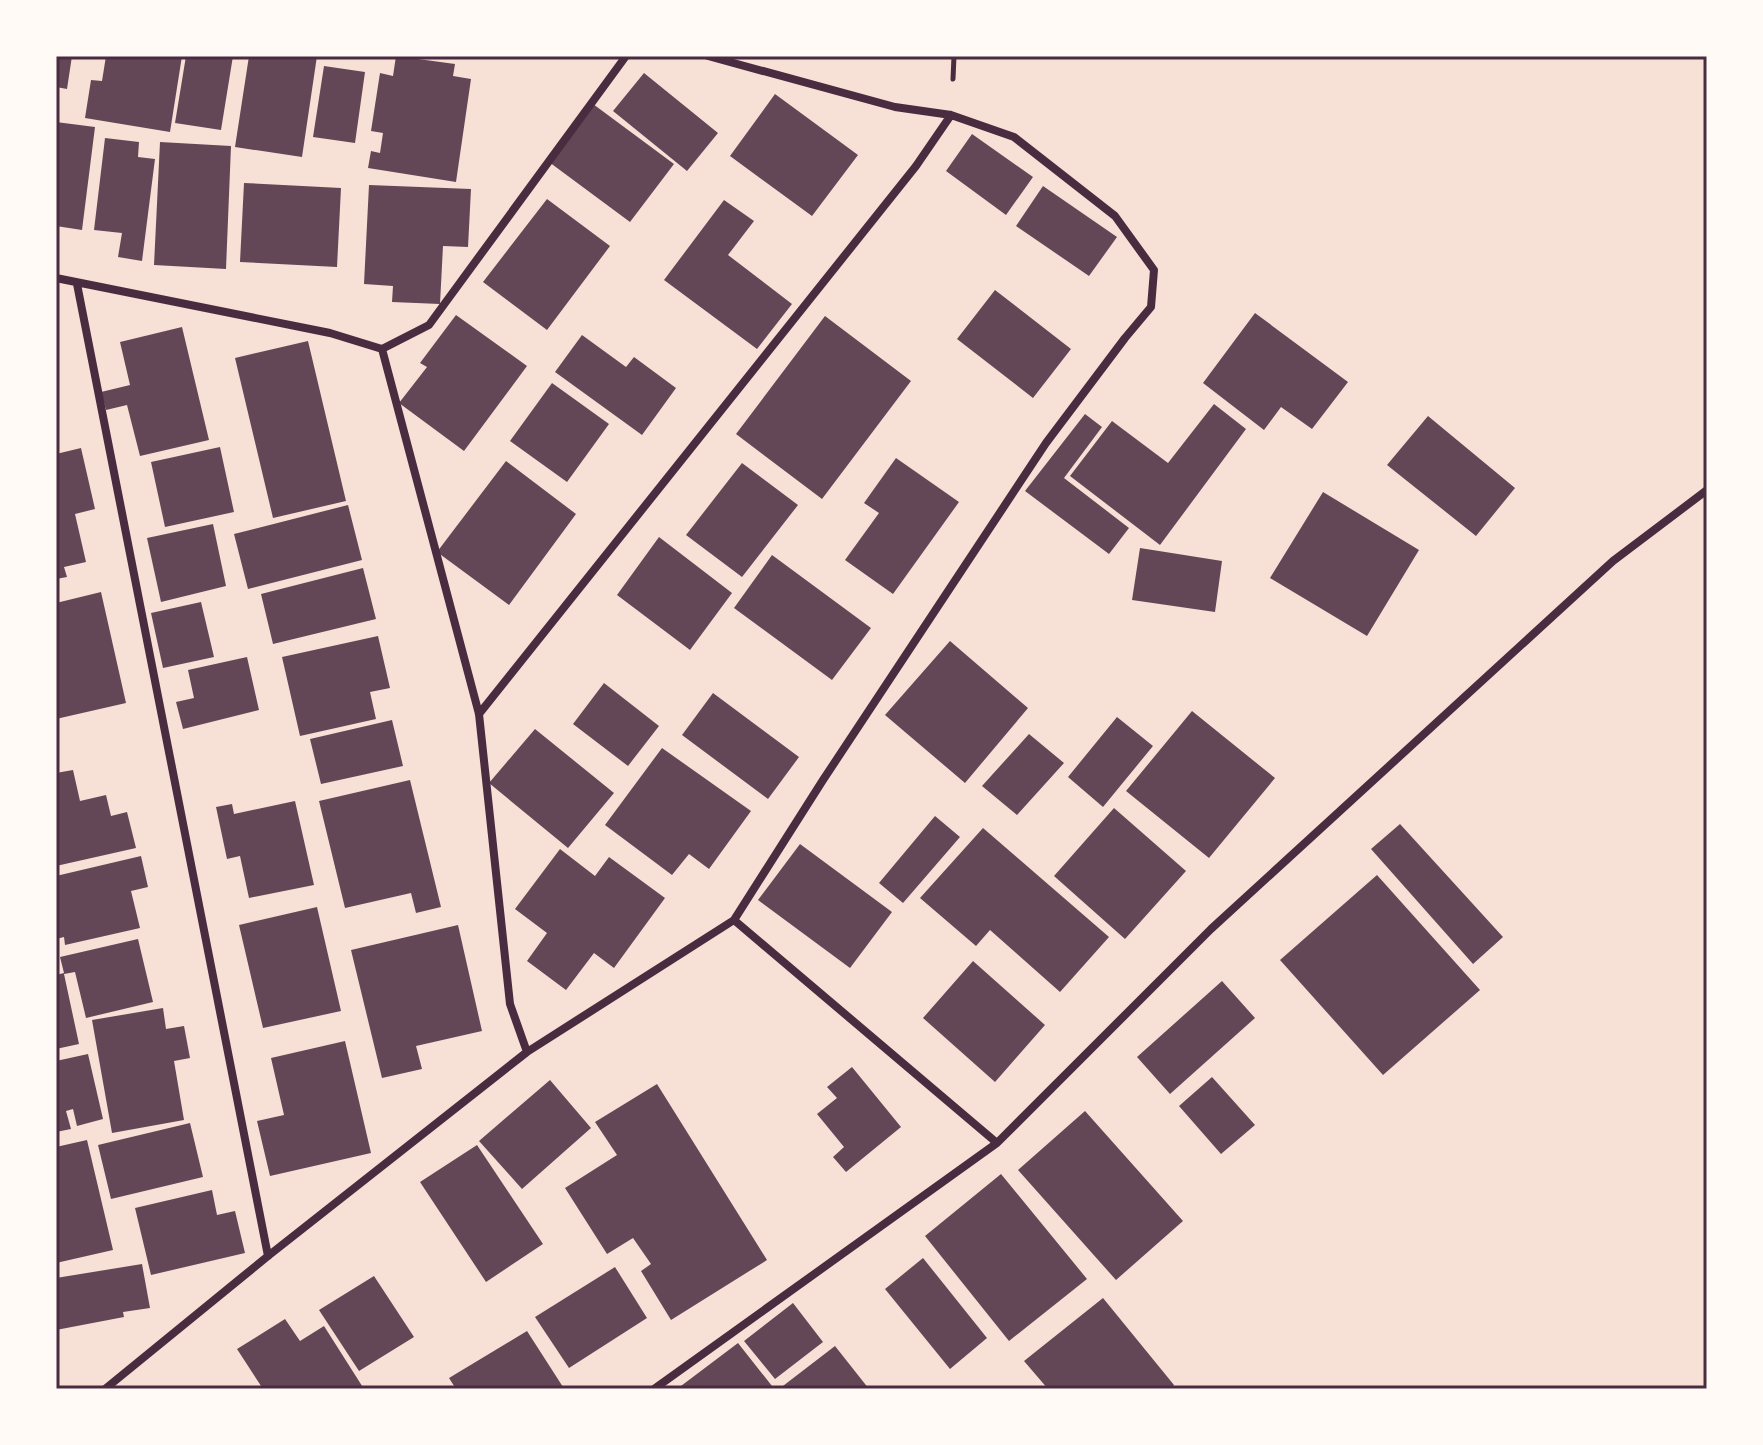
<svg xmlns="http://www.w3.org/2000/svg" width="1763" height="1445" font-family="'Open Sans',sans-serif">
<rect width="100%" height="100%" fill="#f7e1d7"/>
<!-- building -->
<path fill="#644757" d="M 56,56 L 72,56 L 67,89 L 56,87 Z
M 106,56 L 182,56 L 170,132 L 85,118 L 91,80 L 102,81 Z
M 186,56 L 233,56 L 221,130 L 175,123 Z
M 249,56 L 317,56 L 302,157 L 235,147 Z
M 396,56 L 455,64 L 453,76 L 471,79 L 456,182 L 368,168 L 371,151 L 380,153 L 383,133 L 371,131 L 380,73 L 393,76 Z
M 324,66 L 365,72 L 355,143 L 313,137 Z
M 644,73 L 718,133 L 687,171 L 613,111 Z
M 775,94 L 858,155 L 812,216 L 730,156 Z
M 593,104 L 674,164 L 630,222 L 549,162 Z
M 56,122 L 95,127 L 82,230 L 56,226 Z
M 972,134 L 1033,177 L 1006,215 L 946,171 Z
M 105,138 L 139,142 L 138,157 L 155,159 L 142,261 L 118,257 L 122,233 L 94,230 Z
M 160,142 L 231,146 L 226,269 L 154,265 Z
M 244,183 L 341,188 L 337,267 L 240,262 Z
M 369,185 L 471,189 L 468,247 L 443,246 L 440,304 L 392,302 L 393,286 L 364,284 Z
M 1043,186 L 1117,237 L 1089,276 L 1016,226 Z
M 547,199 L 610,246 L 547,330 L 483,282 Z
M 724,200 L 754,221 L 728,255 L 792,304 L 757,349 L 664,280 Z
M 995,290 L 1071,349 L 1033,398 L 957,339 Z
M 1255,313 L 1348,382 L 1312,429 L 1281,407 L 1264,430 L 1203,383 Z
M 456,315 L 527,366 L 464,451 L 399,403 L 427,367 L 420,363 Z
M 825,316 L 911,381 L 822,499 L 736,434 Z
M 182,327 L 209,440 L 140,456 L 127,405 L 106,410 L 101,392 L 130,385 L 120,342 Z
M 582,335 L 626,367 L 634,357 L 676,388 L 642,435 L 555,372 Z
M 308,341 L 346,501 L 273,518 L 235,358 Z
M 552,383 L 609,424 L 567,482 L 510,441 Z
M 1214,404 L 1246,429 L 1160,545 L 1070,476 L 1112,421 L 1168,463 Z
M 1085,414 L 1102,427 L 1064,478 L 1129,528 L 1109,554 L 1025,491 Z
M 1428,416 L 1515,488 L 1476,536 L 1387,465 Z
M 220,447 L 234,512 L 165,527 L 151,462 Z
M 81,448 L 95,509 L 75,514 L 86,562 L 64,567 L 67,577 L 56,579 L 56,454 Z
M 896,458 L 959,502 L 893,594 L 845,560 L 879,513 L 864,503 Z
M 506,461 L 576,514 L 509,605 L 437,552 Z
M 742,463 L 798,505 L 742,577 L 686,535 Z
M 1323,492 L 1419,550 L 1367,636 L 1270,578 Z
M 348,505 L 362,560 L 248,589 L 234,534 Z
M 213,524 L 226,586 L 161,602 L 147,538 Z
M 659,537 L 732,593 L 690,650 L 617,595 Z
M 1140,548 L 1222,561 L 1215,612 L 1132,600 Z
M 772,555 L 871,628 L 832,680 L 734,608 Z
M 363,568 L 376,619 L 273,644 L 261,594 Z
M 101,592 L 126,703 L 56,719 L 56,603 Z
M 201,602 L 214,657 L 163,668 L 151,613 Z
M 378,636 L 390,688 L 370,692 L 376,719 L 300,736 L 282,657 Z
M 950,641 L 1028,708 L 965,783 L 885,715 Z
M 247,657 L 259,710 L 183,729 L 176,702 L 194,698 L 188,670 Z
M 604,683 L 659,726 L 628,766 L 573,724 Z
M 713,693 L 799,757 L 768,799 L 682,735 Z
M 1192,711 L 1275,778 L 1209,858 L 1126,791 Z
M 1117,717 L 1153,746 L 1103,807 L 1068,777 Z
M 392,720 L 403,766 L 321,784 L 310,739 Z
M 535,729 L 614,793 L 568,848 L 489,783 Z
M 1029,734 L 1064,763 L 1017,815 L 982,786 Z
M 662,748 L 751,811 L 709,869 L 689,854 L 672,875 L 605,825 Z
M 73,770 L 80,801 L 106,795 L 111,816 L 127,812 L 136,848 L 56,866 L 56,773 Z
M 410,780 L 441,907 L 416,913 L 411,893 L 345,908 L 319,801 Z
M 295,801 L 314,885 L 249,898 L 240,856 L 227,859 L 216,807 L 232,804 L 234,814 Z
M 1114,808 L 1186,871 L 1125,939 L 1054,876 Z
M 935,816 L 960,837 L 903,903 L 879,883 Z
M 1400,824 L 1503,937 L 1473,964 L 1371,849 Z
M 983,828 L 1109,937 L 1060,992 L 990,930 L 976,946 L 920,898 Z
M 800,844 L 892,912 L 850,968 L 758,900 Z
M 560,849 L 595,876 L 609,857 L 665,898 L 614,968 L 594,953 L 566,990 L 527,961 L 547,933 L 515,909 Z
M 141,856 L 148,887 L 131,891 L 140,928 L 65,945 L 64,937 L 56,939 L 56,876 Z
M 1377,875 L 1480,990 L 1383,1075 L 1280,960 Z
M 317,907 L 341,1011 L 263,1028 L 239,925 Z
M 458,925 L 482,1031 L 416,1046 L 422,1069 L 382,1078 L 351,950 Z
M 138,939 L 153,1002 L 86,1018 L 75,972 L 64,974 L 79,1044 L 56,1049 L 56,975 L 64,973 L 60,957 Z
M 973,961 L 1045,1025 L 995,1082 L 923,1018 Z
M 1222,981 L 1255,1018 L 1170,1094 L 1137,1057 Z
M 163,1008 L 166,1029 L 184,1026 L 190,1058 L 174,1061 L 184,1120 L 112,1133 L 92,1020 Z
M 345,1041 L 371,1153 L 270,1176 L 257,1121 L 284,1115 L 271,1058 Z
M 88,1054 L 103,1119 L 77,1126 L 73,1109 L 66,1111 L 71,1129 L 56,1132 L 56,1061 Z
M 852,1067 L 901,1127 L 846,1172 L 833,1157 L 844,1147 L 817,1114 L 837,1098 L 827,1087 Z
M 1212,1077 L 1255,1125 L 1221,1154 L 1179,1106 Z
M 550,1080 L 591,1128 L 522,1189 L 479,1141 Z
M 657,1084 L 767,1260 L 671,1320 L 641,1271 L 651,1264 L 633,1238 L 607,1254 L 565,1188 L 617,1155 L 595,1122 Z
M 1085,1111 L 1183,1221 L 1116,1280 L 1018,1170 Z
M 190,1123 L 203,1177 L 111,1199 L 98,1145 Z
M 87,1140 L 113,1250 L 56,1263 L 56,1147 Z
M 477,1145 L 543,1244 L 486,1282 L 420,1182 Z
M 1001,1174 L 1087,1279 L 1009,1341 L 925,1236 Z
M 212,1190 L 217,1215 L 235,1211 L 245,1253 L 151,1275 L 135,1208 Z
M 923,1258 L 987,1338 L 950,1369 L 885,1289 Z
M 142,1264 L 150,1308 L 123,1312 L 124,1317 L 56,1330 L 56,1278 Z
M 615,1267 L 647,1318 L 569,1368 L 535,1317 Z
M 374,1276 L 414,1337 L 359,1371 L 319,1310 Z
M 1103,1298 L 1174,1385 L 1170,1389 L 1048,1389 L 1024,1361 Z
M 793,1303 L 823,1342 L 775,1379 L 744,1341 Z
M 285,1319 L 300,1341 L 324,1326 L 364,1389 L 263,1389 L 237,1349 Z
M 527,1331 L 563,1387 L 559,1389 L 456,1389 L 449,1378 Z
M 738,1343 L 772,1386 L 768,1389 L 677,1389 Z
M 835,1346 L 869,1389 L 779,1389 Z"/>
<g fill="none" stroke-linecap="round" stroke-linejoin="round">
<!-- path -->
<path stroke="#4a2c40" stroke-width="5" d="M 953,79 L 954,56"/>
<!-- minor -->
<path stroke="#4a2c40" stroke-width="8" d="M 708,56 L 895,107 L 951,115 L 1014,137 L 1115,216 L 1154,270 L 1151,307 L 1125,338 L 1046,443 L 823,780 L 734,920
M 56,278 L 330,333 L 382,349 L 429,325 L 626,56
M 77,284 L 268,1256
M 382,349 L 479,714 L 510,1004 L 527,1052
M 479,714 L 916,166 L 951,115
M 105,1389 L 268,1256 L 527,1052 L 734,920 L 997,1143
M 654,1389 L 997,1143 L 1211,929 L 1613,561 L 1707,490"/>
</g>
<!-- border -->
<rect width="1763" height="1445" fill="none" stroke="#fffaf5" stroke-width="116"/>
<rect x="58" y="58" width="1647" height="1329" fill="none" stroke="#4a2c40" stroke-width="3"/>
</svg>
